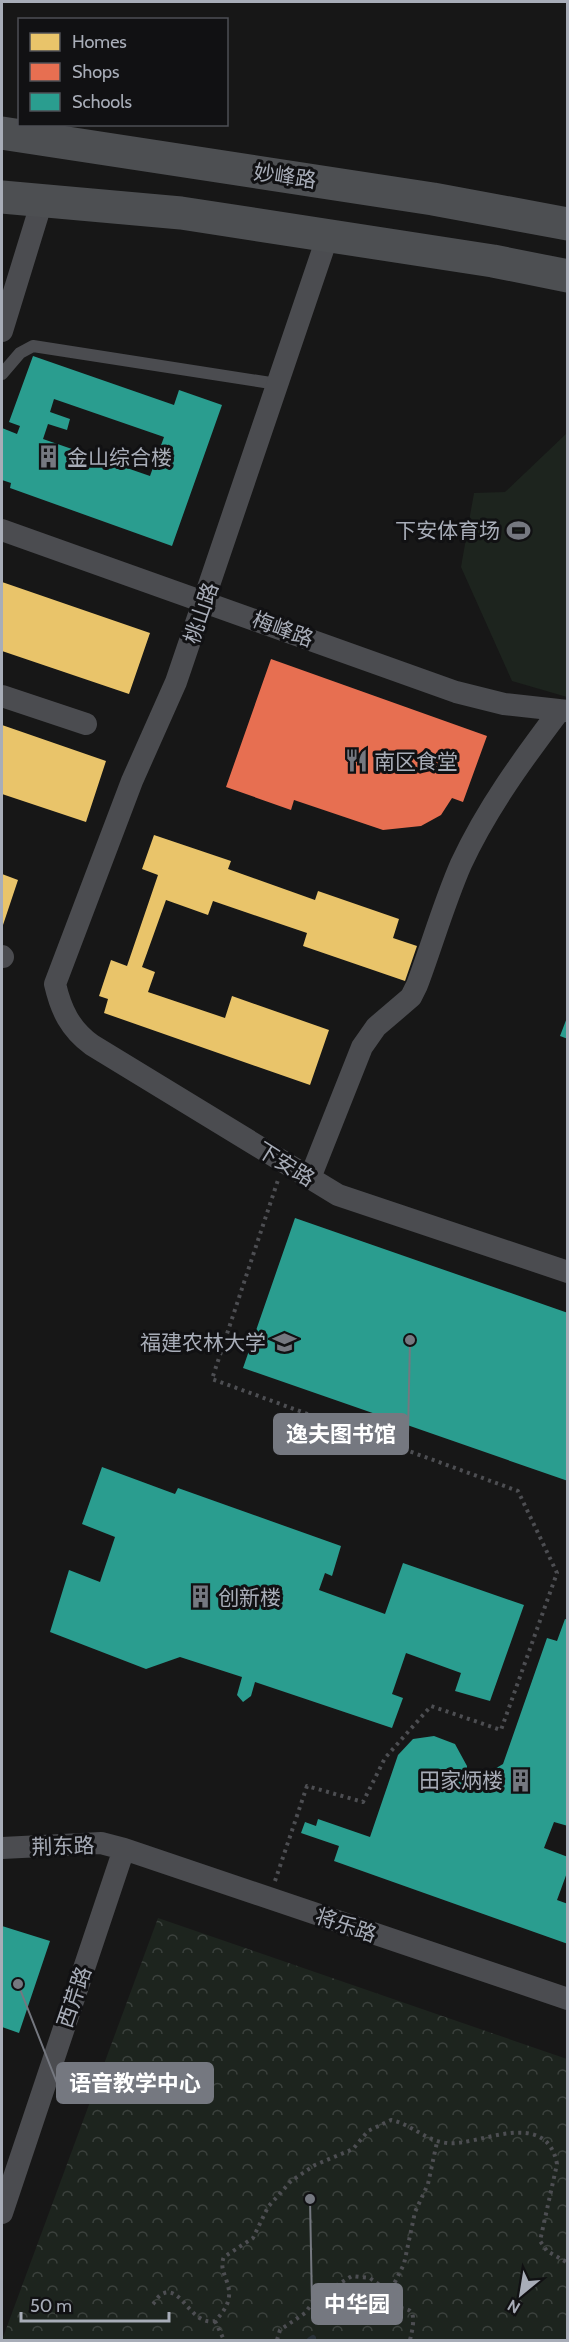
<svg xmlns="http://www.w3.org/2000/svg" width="569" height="2342" font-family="Cabin,'Noto Sans SC',sans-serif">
<defs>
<pattern id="park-crowns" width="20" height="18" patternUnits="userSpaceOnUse" patternTransform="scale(1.5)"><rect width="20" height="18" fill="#1d241e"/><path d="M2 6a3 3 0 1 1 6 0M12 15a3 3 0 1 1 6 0" fill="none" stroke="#3b413d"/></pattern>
</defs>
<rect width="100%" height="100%" fill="#171717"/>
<!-- grass -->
<path fill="#1d241e" d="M 567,433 L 567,697 L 512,681 L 461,567 L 474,493 L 505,492 Z"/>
<!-- park -->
<path fill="url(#park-crowns)" d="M 158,1918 L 567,2059 L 567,2340 L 2,2340 Z"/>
<!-- homes -->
<path fill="#e9c46a" d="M 2,582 L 150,633 L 129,694 L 2,651 Z
M 2,725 L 106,761 L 86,822 L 2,794 Z
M 154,835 L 231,861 L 228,869 L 315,900 L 318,891 L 399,919 L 393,938 L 417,946 L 405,981 L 303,946 L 307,933 L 213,901 L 208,915 L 166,900 L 142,967 L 155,972 L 148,992 L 225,1018 L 232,996 L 329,1030 L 310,1085 L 104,1013 L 108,999 L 99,996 L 111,960 L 127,966 L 158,875 L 142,869 Z
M 2,874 L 18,880 L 2,928 Z"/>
<!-- shops -->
<path fill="#e76f51" d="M 271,659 L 487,736 L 463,802 L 452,798 L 441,815 L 421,826 L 383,830 L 294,800 L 291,810 L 226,787 Z"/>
<!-- schools -->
<path fill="#2a9d8f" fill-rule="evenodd" d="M 33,356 L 174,405 L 179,390 L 222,405 L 172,546 L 10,488 L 11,483 L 2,480 L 2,428 L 17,434 L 20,426 L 9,422 ZM 54,399 L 164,437 L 150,476 L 43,439 L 48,424 L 67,430 L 70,419 L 50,412 Z
M 568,1015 L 568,1039 L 560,1036 Z
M 295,1218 L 568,1313 L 568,1481 L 243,1368 Z
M 102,1467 L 175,1494 L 178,1488 L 341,1546 L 332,1576 L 325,1573 L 319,1590 L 385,1614 L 403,1563 L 524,1605 L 490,1701 L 455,1691 L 461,1673 L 406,1653 L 392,1694 L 403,1698 L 392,1728 L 255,1682 L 251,1696 L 243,1702 L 237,1695 L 242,1677 L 180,1657 L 146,1669 L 50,1632 L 69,1570 L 100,1582 L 115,1537 L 82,1524 Z
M 565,1619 L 568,1620 L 568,1826 L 554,1822 L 544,1848 L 568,1857 L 568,1870 L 557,1900 L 568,1904 L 568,1944 L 334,1861 L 339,1846 L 301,1833 L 305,1822 L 316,1826 L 318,1819 L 370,1837 L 398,1755 L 413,1739 L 434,1736 L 455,1744 L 467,1766 L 467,1779 L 473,1782 L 503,1764 L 547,1638 L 557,1641 Z
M 2,1926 L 50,1941 L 19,2033 L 2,2027 Z"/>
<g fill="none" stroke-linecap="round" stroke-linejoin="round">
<!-- stream -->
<path stroke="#2a3239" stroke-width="6" d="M 310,2340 L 313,2338"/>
<!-- path -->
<path stroke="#4d4e52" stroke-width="4" stroke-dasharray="3 4.5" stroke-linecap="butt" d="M 275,1881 L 307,1786 L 363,1802 L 385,1758 L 431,1706 L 501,1730 L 557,1573 L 518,1491 L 212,1379 L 278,1180
M 153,2304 C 156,2301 158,2296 162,2294 C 182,2284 190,2326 215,2321 C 246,2290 215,2276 224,2257 L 253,2238 L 268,2207 L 291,2181 L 315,2165 L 353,2149 L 368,2131 L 391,2120 C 411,2124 426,2141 447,2143 C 477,2147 546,2106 557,2164 L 540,2241 L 547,2251 L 568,2263
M 215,2321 L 224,2340
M 277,2340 L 280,2330 L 305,2313 L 317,2297 L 352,2276 L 370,2278 L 389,2292
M 410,2340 C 422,2292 397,2320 387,2298 L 404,2264 L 415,2212 L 428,2184 L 437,2142"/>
<!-- service -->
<path stroke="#4b4c50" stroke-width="12" d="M 2,374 L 20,353 L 33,346 L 277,384"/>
<!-- minor -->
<path stroke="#4b4c50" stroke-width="22" d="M 328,235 L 176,682 L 132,781 L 55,984 C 61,1010 70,1029 92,1045 L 338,1195 L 568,1272
M 2,331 L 42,201
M 2,530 L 456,692 L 504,704 L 568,711
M 2,696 L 86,724
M 2,956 L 3,957
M 310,1178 L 362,1047 L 376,1027 L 411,997 L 417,985 C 432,945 444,903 461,864 C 487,808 523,759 560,710
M 2,1848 L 101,1843 L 124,1849 L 568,1999
M 2,2213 L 124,1849"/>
<!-- primary -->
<path stroke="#4d4f52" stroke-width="33" d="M 2,133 L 433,199 L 568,224
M 2,197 L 181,213 L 493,261 L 568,276"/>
</g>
<!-- icons -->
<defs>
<symbol id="building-bare" viewBox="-9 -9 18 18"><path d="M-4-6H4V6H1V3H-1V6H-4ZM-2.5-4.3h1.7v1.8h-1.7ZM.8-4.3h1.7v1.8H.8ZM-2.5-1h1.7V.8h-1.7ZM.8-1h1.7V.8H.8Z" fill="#757880" stroke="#111113" stroke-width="2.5" paint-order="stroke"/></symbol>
<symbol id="stadium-bare" viewBox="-9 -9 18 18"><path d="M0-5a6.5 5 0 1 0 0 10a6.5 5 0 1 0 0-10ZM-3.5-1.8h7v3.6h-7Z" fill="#757880" stroke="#111113" stroke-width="2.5" paint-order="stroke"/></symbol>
<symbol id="restaurant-bare" viewBox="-9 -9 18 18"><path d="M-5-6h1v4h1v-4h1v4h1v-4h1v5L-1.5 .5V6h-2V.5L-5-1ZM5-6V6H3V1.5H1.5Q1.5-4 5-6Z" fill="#757880" stroke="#111113" stroke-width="2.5" paint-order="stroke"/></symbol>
<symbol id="university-bare" viewBox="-9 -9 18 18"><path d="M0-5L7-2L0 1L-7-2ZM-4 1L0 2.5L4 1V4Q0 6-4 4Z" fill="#757880" stroke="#111113" stroke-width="2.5" paint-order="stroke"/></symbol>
</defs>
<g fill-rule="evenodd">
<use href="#building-bare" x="32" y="440" width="33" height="33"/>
<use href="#stadium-bare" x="502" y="514" width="33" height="33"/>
<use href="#restaurant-bare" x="340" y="744" width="33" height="33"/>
<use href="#university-bare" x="268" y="1326" width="33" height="33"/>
<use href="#building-bare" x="184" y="1580" width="33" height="33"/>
<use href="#building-bare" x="504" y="1764" width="33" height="33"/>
</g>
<g text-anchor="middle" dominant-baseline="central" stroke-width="6" stroke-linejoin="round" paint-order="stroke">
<!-- street labels -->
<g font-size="21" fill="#a8adb8" stroke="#111113">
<text transform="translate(285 176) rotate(8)">妙峰路</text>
<text transform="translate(201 613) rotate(-71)">桃山路</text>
<text transform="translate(283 629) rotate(20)">梅峰路</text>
<text transform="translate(286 1164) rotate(32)">下安路</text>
<text transform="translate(63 1846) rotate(-2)">荆东路</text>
<text transform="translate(346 1925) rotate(19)">将乐路</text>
<text transform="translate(74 1997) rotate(-71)">西芹路</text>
</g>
<!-- poi labels -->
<g font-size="21" fill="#a8adb8" stroke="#111113" text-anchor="start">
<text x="67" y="457">金山综合楼</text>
<text x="500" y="530" text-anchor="end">下安体育场</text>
<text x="374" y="761">南区食堂</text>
<text x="266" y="1342" text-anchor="end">福建农林大学</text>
<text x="218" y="1597">创新楼</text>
<text x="503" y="1780" text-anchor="end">田家炳楼</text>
</g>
</g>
<!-- callouts -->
<path fill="none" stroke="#757880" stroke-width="2" d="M410 1340L408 1434M18 1984L57 2083M310 2199L312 2304"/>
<g fill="#757880" stroke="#111113" stroke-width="2">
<circle cx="410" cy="1340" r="6"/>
<circle cx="18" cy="1984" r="6"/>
<circle cx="310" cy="2199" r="6"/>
</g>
<g fill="#757880" stroke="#757880" stroke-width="2">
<rect x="274" y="1414" width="134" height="40" rx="6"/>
<rect x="57" y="2063" width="156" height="40" rx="6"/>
<rect x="312" y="2284" width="90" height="40" rx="6"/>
</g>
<g font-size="22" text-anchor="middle" font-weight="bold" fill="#fff">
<text x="341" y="1442">逸夫图书馆</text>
<text x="135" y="2091">语音教学中心</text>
<text x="357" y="2312">中华园</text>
</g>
<!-- border -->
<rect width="569" height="2342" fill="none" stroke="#a8adb8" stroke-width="6"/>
<!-- legend -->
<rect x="18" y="18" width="210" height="108" fill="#111113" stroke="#4d4f55" stroke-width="1.5"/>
<rect x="30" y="33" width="30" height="18" fill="#e9c46a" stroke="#4d4f55" stroke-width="1.5"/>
<text x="72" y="48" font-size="18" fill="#a8adb8">Homes</text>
<rect x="30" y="63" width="30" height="18" fill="#e76f51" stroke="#4d4f55" stroke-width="1.5"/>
<text x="72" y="78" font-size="18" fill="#a8adb8">Shops</text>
<rect x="30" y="93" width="30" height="18" fill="#2a9d8f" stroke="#4d4f55" stroke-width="1.5"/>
<text x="72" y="108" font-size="18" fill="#a8adb8">Schools</text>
<!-- north arrow -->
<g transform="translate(521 2294) rotate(210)" stroke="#111113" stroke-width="4.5" paint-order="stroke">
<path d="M0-4.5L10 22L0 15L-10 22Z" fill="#a8adb8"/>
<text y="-9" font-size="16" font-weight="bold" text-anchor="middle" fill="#a8adb8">N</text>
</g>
<!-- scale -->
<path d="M21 2312v9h148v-9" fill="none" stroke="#a8adb8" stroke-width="3"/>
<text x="30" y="2312" font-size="18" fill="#a8adb8" stroke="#111113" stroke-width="4.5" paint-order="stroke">50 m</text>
</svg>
